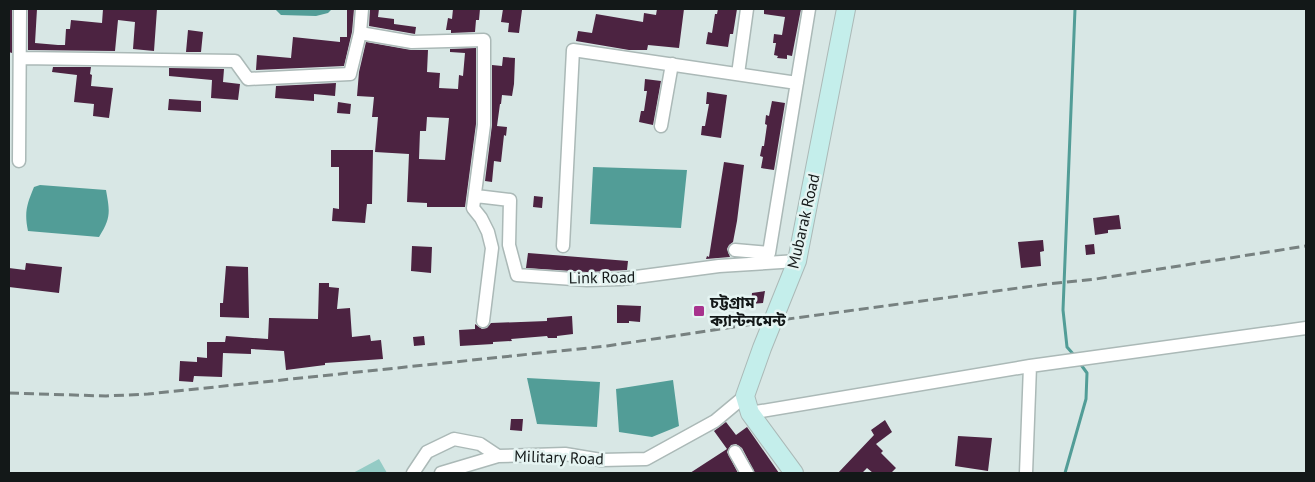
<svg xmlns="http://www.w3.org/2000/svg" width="1315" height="482" font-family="'PT Sans','Noto Sans Bengali',sans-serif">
<rect width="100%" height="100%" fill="#d8e7e5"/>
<!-- green -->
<path fill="#94cbc5" d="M 379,459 L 387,473 L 353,473 Z"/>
<!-- water -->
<path fill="#529d97" d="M 275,9 L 332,9 L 328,13 L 316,16 L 281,15 Z
M 593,167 L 687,170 L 681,228 L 590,224 Z
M 40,185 L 106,190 C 110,212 111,218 99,237 L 28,231 C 24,212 27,204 34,187 Z
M 527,378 L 600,382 L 597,427 L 537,424 Z
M 673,380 L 679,426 L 652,437 L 619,432 L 616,389 Z"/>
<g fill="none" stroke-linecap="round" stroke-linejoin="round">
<!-- stream -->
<path stroke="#529d97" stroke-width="3" d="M 1074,355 L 1067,347 L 1063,310 L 1075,9
M 1065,473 L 1086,399 L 1087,373 L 1079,362"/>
</g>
<!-- building -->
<path fill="#4c2341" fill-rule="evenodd" d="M 9,9 L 12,9 L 12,53 L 9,52 Z
M 28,9 L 37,9 L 35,43 L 58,45 L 65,45 L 66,29 L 70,29 L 71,20 L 102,23 L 103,9 L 157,9 L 154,51 L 133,49 L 135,22 L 118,20 L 115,51 L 28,50 Z
M 347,9 L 354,9 L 352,32 L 344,66 L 256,70 L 257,55 L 291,58 L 293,37 L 340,42 L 340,37 L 347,37 Z
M 370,9 L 379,9 L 378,17 L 394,19 L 394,24 L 416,27 L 415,34 L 369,26 Z
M 453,9 L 480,9 L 479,20 L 476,20 L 475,32 L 451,33 L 451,30 L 446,30 L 448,18 L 452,19 Z
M 503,9 L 522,10 L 519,33 L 508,32 L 509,23 L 501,22 Z
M 657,9 L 684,9 L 679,48 L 648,45 L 647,50 L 629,50 L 576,41 L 578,31 L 592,33 L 596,14 L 643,22 L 644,13 L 656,15 Z
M 718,9 L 737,9 L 733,34 L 730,34 L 728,47 L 706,44 L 708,32 L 712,33 L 715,14 L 717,14 Z
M 764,9 L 801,9 L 792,56 L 787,55 L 787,59 L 777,58 L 778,56 L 774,55 L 776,43 L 773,43 L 774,34 L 782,35 L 785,17 L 764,14 Z
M 188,30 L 203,32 L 201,52 L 186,52 Z
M 366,42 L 411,50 L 428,50 L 427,72 L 440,73 L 439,88 L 458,89 L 459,75 L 463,76 L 465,53 L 450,52 L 450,49 L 476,48 L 476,124 L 465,207 L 427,207 L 427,203 L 407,202 L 409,154 L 375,152 L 378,117 L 372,117 L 374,97 L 357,96 L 359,72 ZM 427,117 L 449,118 L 445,160 L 419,159 L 420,131 L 426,131 Z
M 503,57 L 515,58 L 514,84 L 512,96 L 502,95 L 501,104 L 500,104 L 497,126 L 507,127 L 506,136 L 504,135 L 501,162 L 494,161 L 492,182 L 485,181 L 492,125 L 492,65 L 502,66 Z
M 53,67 L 91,67 L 90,74 L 92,75 L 91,86 L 113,88 L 109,118 L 93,116 L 94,104 L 74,102 L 77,75 L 52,72 Z
M 169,68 L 224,69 L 223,82 L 240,84 L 238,100 L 211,98 L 212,80 L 169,76 Z
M 645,79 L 661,81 L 653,125 L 639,122 L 641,111 L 644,111 L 647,91 L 644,91 Z
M 336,83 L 335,96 L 314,94 L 314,101 L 275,98 L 276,86 Z
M 707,92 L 727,95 L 721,138 L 701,135 L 702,126 L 705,126 L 709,104 L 706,104 Z
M 169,99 L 201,101 L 201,112 L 168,110 Z
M 772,101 L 785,103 L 774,170 L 761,168 L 763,157 L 760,156 L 762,146 L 764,146 L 767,125 L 765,124 L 766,115 L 769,116 Z
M 338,102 L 351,104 L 350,114 L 337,113 Z
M 331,150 L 373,150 L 372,204 L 367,204 L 365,223 L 332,221 L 333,208 L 339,209 L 339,167 L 331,167 Z
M 724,162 L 744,165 L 737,221 L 733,242 L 729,245 L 727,249 L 730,257 L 706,259 L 707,256 L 709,257 Z
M 534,196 L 543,197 L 542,208 L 533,207 Z
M 1119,215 L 1121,229 L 1108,230 L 1108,233 L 1095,235 L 1093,218 Z
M 1043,240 L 1044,251 L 1040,252 L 1041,266 L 1021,268 L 1018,242 Z
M 1094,244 L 1095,254 L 1086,255 L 1085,245 Z
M 412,246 L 432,247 L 431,273 L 411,271 Z
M 528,253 L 628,261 L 627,270 L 587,272 L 526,268 Z
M 26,263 L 62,267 L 59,293 L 9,287 L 9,268 L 25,270 Z
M 226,266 L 248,267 L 249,318 L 220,317 L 220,303 L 223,303 Z
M 319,283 L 329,283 L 329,287 L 339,288 L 337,309 L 350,308 L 352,337 L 370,335 L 371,341 L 381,340 L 383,359 L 325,363 L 325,365 L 286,370 L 284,351 L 251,349 L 251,354 L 223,353 L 222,377 L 194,376 L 193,382 L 179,381 L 180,361 L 197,362 L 197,357 L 207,358 L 207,342 L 225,342 L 226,336 L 268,339 L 269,318 L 318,319 Z
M 765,291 L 763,303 L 751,304 L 752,293 Z
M 617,305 L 641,306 L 640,322 L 629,321 L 629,323 L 617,323 Z
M 572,316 L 573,334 L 557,336 L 557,338 L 548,338 L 547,336 L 511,339 L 512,341 L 493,342 L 493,344 L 460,346 L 459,330 L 475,329 L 475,324 L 482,329 L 487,328 L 491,323 L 547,321 L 547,318 Z
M 424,336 L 425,345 L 414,346 L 413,337 Z
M 511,419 L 523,419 L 522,431 L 510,430 Z
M 885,420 L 892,432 L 876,444 L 883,451 L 881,453 L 896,468 L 891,473 L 873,473 L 867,468 L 862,473 L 838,473 L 874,435 L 871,430 Z
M 726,422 L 736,435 L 747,427 L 779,473 L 755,473 L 742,448 L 736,444 L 731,445 L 727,452 L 738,473 L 690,473 L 727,449 L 714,431 Z
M 958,436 L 992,438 L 988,471 L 955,466 Z"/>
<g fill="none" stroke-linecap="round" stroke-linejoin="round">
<defs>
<path id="street" d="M 360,33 L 412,42 L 484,40 L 484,125 L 473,208 L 481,218 L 488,232 L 492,248 L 483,321
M 20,58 L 235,61 L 248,79 L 350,74 L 360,33 L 362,9
M 738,74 L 747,9
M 661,126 L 672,64
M 19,161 L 20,9
M 476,196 L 510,200 L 509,245 L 517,275 L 587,280 L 621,279 L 719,266 L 797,261
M 563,246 L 573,50 L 797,83
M 735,250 L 769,253 L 809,9
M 750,413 L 1030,366 L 1306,328
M 735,452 L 747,473
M 413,473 L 427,452 L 454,439 L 480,444 L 498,456 L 565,454 L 601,460 L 646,459 L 715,421 L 745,396
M 441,473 L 498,456
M 1026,473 L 1030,366"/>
<path id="secondary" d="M 794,473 L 750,413 L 745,396 L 762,348 L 797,261 L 846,9"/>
</defs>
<!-- street casing -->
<use href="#street" stroke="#abb9b7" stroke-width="15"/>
<!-- secondary casing -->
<use href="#secondary" stroke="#abb9b7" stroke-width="20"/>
<!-- street -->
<use href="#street" stroke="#fff" stroke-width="12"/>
<!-- secondary -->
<use href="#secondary" stroke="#c4eeeb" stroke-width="18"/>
<!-- rail -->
<path stroke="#778180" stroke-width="3" stroke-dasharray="10 5" stroke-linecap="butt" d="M 9,393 L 106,396 L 148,394 L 607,346 L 773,321 L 1048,284 L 1096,279 L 1306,246"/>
</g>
<!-- markers -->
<rect fill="#a7338d" stroke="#e5f4f2" stroke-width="2" x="693" y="305" width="12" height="12" rx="2.5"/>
<g text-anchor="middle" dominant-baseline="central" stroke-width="5" stroke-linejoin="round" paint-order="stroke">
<!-- street labels -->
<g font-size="16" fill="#131818" stroke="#e5f4f2">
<text transform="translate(803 221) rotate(-77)">Mubarak Road</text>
<text transform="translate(602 277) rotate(-1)">Link Road</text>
<text transform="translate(559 457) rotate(2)">Military Road</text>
</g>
<!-- poi labels -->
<g font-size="16" font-weight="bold" fill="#131818" stroke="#e5f4f2" text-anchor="start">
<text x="710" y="302">চট্টগ্রাম<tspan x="710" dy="18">ক্যান্টনমেন্ট</tspan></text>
</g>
</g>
<!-- border -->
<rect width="1315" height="482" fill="none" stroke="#131818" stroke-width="20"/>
</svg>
